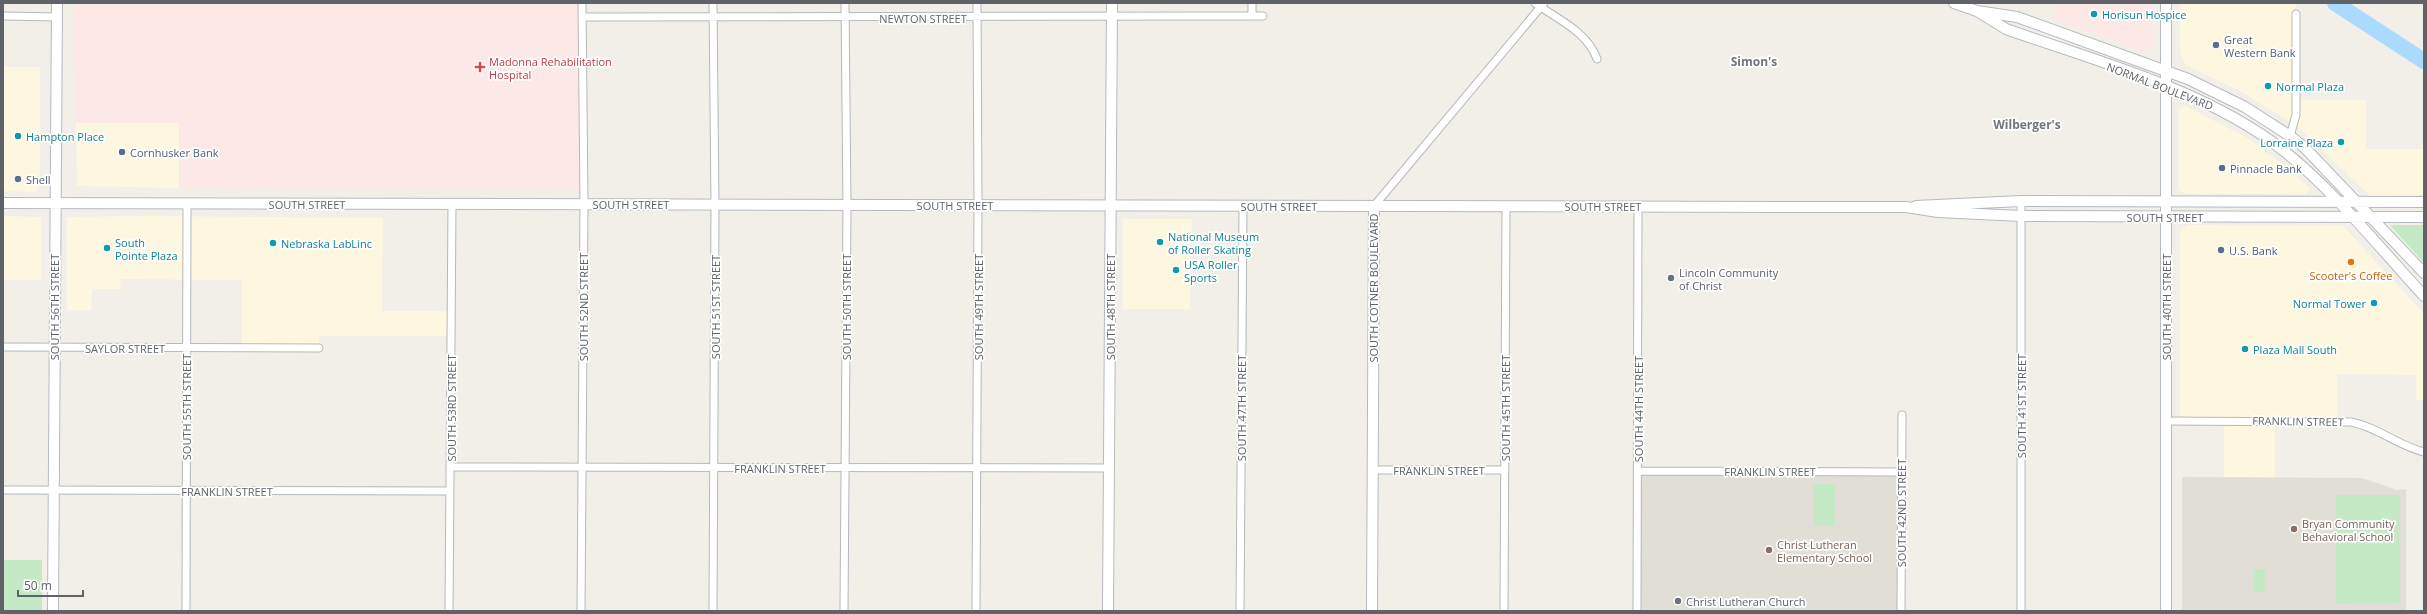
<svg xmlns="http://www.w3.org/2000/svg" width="2427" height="614" font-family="'Open Sans',sans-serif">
<rect width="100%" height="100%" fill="#f1efe8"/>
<!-- commercial -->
<path fill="#fef7e0" d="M 2180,3 L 2296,3 L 2296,100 L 2366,100 L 2366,149 L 2424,149 L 2424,195 L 2370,196 L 2298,127 L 2244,93 L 2186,65 L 2181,55 L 2180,47 Z
M 3,67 L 40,67 L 40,186 L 36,192 L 3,191 Z
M 2185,106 L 2246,137 L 2282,164 L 2310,189 L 2305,194 L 2186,194 L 2179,190 L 2179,109 Z
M 76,123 L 179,123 L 179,188 L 77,186 Z
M 3,216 L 41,217 L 41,280 L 3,280 Z
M 146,216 L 383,218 L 382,311 L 451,311 L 451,336 L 319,336 L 319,348 L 242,348 L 242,280 L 121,279 L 120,289 L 92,289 L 91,310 L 67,310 L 67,217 Z
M 1123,219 L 1192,219 L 1190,309 L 1123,309 Z
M 2187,225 L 2343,226 L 2424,314 L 2424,400 L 2416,400 L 2416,375 L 2337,374 L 2337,421 L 2275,421 L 2275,477 L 2224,477 L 2224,421 L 2180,421 L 2180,232 Z"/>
<!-- education -->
<path fill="#e1ded6" d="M 1638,471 L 1902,472 L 1901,611 L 1637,611 Z
M 2182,477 L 2362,478 L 2397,490 L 2406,489 L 2406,611 L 2182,611 Z"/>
<!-- medical -->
<path fill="#fce8e6" d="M 74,3 L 582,3 L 583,190 L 179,188 L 179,123 L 76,123 L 76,66 L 73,66 Z
M 2056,3 L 2152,3 L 2153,47 L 2151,50 L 2142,51 L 2051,18 Z"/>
<!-- green -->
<path fill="#c5e8c5" d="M 2390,225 L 2424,225 L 2424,263 Z
M 1813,484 L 1835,484 L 1835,526 L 1813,526 Z
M 2336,495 L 2400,495 L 2400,603 L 2336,604 Z
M 3,560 L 42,560 L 42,611 L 3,611 Z
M 2254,569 L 2265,569 L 2265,592 L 2254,592 Z"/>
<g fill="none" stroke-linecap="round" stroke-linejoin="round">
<!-- river -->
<path stroke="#aadaff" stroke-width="16" d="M 2335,3 L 2424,61"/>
<defs>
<path id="street" d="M 1535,3 C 1557,19 1588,32 1597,59
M 3,16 L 57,17
M 1252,16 L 1252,3
M 582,17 L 1263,16
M 2290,136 L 2296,115 L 2296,14
M 1374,206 L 1544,3
M 3,347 L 319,348
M 2166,421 L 2351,422 C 2378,427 2398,446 2424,452
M 450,467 L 1109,468
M 1372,470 L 1505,470
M 1638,471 L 1902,472
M 3,490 L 450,491
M 186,611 L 187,204
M 449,611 L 452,204
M 581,611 L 584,204 L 582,3
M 713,611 L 715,205 L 713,3
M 844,611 L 847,205 L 845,3
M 976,611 L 978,205 L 977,3
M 1240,611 L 1243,206
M 1504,611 L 1506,206
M 1637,611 L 1638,206
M 1901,611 L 1902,415
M 2021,611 L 2021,201"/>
<path id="secondary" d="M 1954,3 L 1977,11 L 2017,17 L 2188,79 L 2245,107 L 2290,136 L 2305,148 L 2424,273
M 1977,11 L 2006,29 C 2096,61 2203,89 2279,147 C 2332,188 2379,247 2424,296
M 3,203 L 1812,207 L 1906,207 L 1938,212 L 2021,216 L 2424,217
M 1916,206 L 2021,201 L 2424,202
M 53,611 L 57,3
M 1108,611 L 1112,3
M 1372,611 L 1374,206
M 2166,611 L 2166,3"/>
</defs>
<!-- street casing -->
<use href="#street" stroke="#b5b8bc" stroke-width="9"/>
<!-- secondary casing -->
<use href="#secondary" stroke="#b6babf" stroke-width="12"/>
<!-- street -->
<use href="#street" stroke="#fff" stroke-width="7"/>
<!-- secondary -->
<use href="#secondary" stroke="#fff" stroke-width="10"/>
</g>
<!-- markers -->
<g fill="#0f9aa8" stroke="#fff" stroke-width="1.5">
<circle cx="2094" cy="14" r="4"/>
<circle cx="2268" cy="86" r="4"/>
<circle cx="18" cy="136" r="4"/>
<circle cx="2341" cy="142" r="4"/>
<circle cx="1160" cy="242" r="4"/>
<circle cx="273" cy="243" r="4"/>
<circle cx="107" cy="248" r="4"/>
<circle cx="1176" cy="270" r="4"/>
<circle cx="2374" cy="303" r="4"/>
<circle cx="2245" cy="349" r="4"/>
</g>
<g fill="#5c6f8a" stroke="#fff" stroke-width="1.5">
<circle cx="2216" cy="45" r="4"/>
<circle cx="122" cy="152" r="4"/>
<circle cx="2222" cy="168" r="4"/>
<circle cx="18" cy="179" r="4"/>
<circle cx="2221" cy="250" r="4"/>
</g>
<path fill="#e0444e" stroke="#fff" stroke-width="1.5" d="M478 61h4v4h4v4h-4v4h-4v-4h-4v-4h4z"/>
<circle fill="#e8710a" stroke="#fff" stroke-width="1.5" cx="2351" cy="262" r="4"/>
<g fill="#6b7280" stroke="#fff" stroke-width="1.5">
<circle cx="1671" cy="278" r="4"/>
<circle cx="1678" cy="601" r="4"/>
</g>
<g fill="#8d6e63" stroke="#fff" stroke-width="1.5">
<circle cx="2294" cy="529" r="4"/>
<circle cx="1769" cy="550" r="4"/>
</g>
<g text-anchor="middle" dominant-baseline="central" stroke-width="3.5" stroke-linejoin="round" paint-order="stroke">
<!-- culture labels -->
<g font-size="11" fill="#0d838f" stroke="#fff" text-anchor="start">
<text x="2102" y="14">Horisun Hospice</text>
<text x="2276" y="86">Normal Plaza</text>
<text x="26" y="136">Hampton Place</text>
<text x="2333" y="142" text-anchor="end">Lorraine Plaza</text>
<text x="1168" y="236">National Museum<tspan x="1168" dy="13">of Roller Skating</tspan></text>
<text x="115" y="242">South<tspan x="115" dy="13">Pointe Plaza</tspan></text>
<text x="281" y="243">Nebraska LabLinc</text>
<text x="1184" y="264">USA Roller<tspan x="1184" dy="13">Sports</tspan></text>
<text x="2366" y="303" text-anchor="end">Normal Tower</text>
<text x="2253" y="349">Plaza Mall South</text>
</g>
<!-- street labels -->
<g font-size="11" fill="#5f6368" stroke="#fff">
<text x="923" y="18">NEWTON STREET</text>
<text transform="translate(2160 86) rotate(21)">NORMAL BOULEVARD</text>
<text x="307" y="204">SOUTH STREET</text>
<text x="631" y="204">SOUTH STREET</text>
<text x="955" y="205">SOUTH STREET</text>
<text x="1279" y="206">SOUTH STREET</text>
<text x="1603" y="206">SOUTH STREET</text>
<text x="2165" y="217">SOUTH STREET</text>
<text transform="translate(1373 288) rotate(-90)">SOUTH COTNER BOULEVARD</text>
<text transform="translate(54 307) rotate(-90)">SOUTH 56TH STREET</text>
<text transform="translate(583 307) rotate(-90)">SOUTH 52ND STREET</text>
<text transform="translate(715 307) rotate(-90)">SOUTH 51ST STREET</text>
<text transform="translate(846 307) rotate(-90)">SOUTH 50TH STREET</text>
<text transform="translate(978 307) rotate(-90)">SOUTH 49TH STREET</text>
<text transform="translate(1110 307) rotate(-90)">SOUTH 48TH STREET</text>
<text transform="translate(2166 307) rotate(-90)">SOUTH 40TH STREET</text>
<text x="125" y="348">SAYLOR STREET</text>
<text transform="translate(2021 406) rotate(-90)">SOUTH 41ST STREET</text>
<text transform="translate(186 407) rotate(-90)">SOUTH 55TH STREET</text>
<text transform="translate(451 408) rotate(-90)">SOUTH 53RD STREET</text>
<text transform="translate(1241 408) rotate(-90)">SOUTH 47TH STREET</text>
<text transform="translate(1505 408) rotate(-90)">SOUTH 45TH STREET</text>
<text transform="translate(1638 409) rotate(-90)">SOUTH 44TH STREET</text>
<text transform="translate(2298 421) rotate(1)">FRANKLIN STREET</text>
<text x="780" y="468">FRANKLIN STREET</text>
<text x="1439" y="470">FRANKLIN STREET</text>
<text x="1770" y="471">FRANKLIN STREET</text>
<text x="227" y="491">FRANKLIN STREET</text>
<text transform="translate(1901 513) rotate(-90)">SOUTH 42ND STREET</text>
</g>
<!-- service labels -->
<g font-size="11" fill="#4e5e75" stroke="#fff" text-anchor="start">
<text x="2224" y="39">Great<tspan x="2224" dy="13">Western Bank</tspan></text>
<text x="130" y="152">Cornhusker Bank</text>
<text x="2230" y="168">Pinnacle Bank</text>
<text x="26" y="179">Shell</text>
<text x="2229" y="250">U.S. Bank</text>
</g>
<!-- health labels -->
<g font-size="11" fill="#be3a42" stroke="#fff" text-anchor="start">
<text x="489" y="61">Madonna Rehabilitation<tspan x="489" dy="13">Hospital</tspan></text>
</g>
<!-- worship labels -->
<g font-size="11" fill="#5b616d" stroke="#fff" text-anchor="start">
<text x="1679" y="272">Lincoln Community<tspan x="1679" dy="13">of Christ</tspan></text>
<text x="1686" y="601">Christ Lutheran Church</text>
</g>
<!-- food labels -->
<g font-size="11" fill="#c56008" stroke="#fff">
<text x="2351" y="275">Scooter's Coffee</text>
</g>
<!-- education labels -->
<g font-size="11" fill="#785e54" stroke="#fff" text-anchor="start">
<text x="2302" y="523">Bryan Community<tspan x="2302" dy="13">Behavioral School</tspan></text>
<text x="1777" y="544">Christ Lutheran<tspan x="1777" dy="13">Elementary School</tspan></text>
</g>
<!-- neighbourhood labels -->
<g font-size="12" font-weight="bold" fill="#70757a" stroke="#fff">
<text x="1754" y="61">Simon's</text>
<text x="2027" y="124">Wilberger's</text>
</g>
</g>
<!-- border -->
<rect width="2427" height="614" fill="none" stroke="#5f6368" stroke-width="8"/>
<!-- scale -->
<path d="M18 590v6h65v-6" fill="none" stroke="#5f6368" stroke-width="2"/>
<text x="24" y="590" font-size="12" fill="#5f6368" stroke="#ffffff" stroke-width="3" paint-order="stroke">50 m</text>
</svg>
